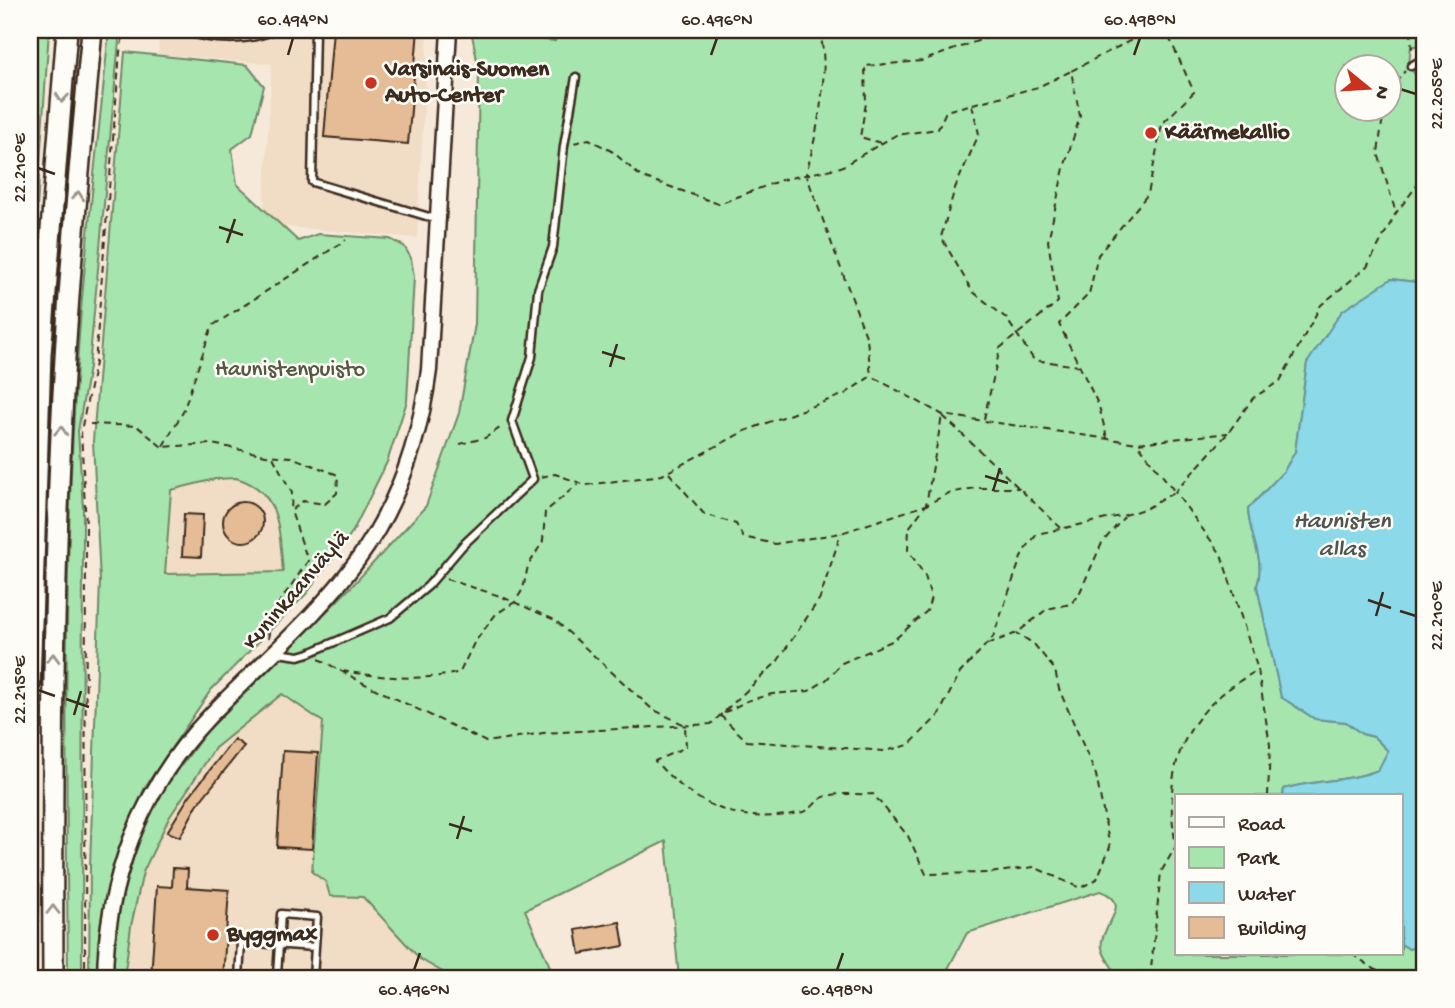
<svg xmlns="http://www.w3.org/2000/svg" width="1455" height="1008" font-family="'Gochi Hand',sans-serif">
<rect width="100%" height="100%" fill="#f6e9da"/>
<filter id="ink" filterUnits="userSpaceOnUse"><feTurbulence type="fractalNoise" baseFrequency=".0143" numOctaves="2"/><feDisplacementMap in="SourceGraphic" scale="14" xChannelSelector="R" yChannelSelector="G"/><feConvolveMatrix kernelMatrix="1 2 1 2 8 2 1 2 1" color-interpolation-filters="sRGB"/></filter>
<g filter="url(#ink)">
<!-- built -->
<path fill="#f1dcc5" d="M 160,30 L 428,30 L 417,238 L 263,225 L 272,64 L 158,54 Z
M 236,478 L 255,484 L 271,501 L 279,527 L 284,572 L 165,574 L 171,490 L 215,479 Z
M 282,694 L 323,722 L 312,872 L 326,882 L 330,896 L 363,897 L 420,959 L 453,978 L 124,978 L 131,926 L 143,872 L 169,818 L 215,749 Z"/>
<!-- green -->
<path fill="#a6e6ae" stroke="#708866" stroke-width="2" fill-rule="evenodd" d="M 30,30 L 49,30 L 30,312 Z
M 109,30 L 120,30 L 89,367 L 78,431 L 83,508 L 82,978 L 68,978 C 66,769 63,559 78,350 C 85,243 99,136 109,30 Z
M 471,30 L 555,41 L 555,30 L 1425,30 L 1425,49 L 1423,44 L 1411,47 L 1409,63 L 1414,73 L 1425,73 L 1425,283 L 1391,279 L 1307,363 L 1295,452 L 1284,471 L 1248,509 C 1249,537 1266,558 1257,586 L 1281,697 L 1315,719 L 1346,722 L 1362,734 L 1374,737 L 1388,751 L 1379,770 C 1348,782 1315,779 1284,789 L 1283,796 L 1177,796 L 1177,954 L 1401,954 L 1401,944 L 1409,949 L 1425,944 L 1425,978 L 1119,978 C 1114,969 1104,958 1102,948 C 1097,928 1137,904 1100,891 L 967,933 L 943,978 L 679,978 L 666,841 L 525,910 L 555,978 L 453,978 L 420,959 L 363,897 L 330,896 L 326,882 L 312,872 L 323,722 L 282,694 L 215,748 L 169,818 L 143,872 L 131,926 L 124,978 L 113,978 L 115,921 L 139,838 L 154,803 L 206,732 L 351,587 L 426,506 L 459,413 L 475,324 L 479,70 ZM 1346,66 L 1388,66 L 1388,108 L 1346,108 Z
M 125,52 L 247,65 L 264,86 L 252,134 L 232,149 L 237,184 L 298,241 L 318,234 L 390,239 L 404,246 L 411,258 L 414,277 L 407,401 L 387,462 L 353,531 L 307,593 L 211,690 L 145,787 L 112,869 L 99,932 L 99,978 L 89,978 L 90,866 L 100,581 L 93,441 ZM 236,478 C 282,491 279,532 283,572 L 165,574 L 171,490 L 215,479 Z"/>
<!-- water -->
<path fill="#8bd9e9" stroke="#6b9398" stroke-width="2" d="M 1391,279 L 1425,283 L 1425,943 L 1409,949 L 1401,944 L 1401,796 L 1283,796 L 1284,789 C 1315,779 1348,782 1378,770 L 1388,751 L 1374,737 L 1362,734 L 1346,722 L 1315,719 L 1281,697 L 1257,586 C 1266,558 1249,537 1248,509 L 1284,471 L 1295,452 L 1307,363 L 1342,311 Z"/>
<!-- building -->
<path fill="#e5bc95" stroke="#3b2a1e" stroke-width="2" d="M 333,30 L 418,30 L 408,144 L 324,137 Z
M223 522a20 20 0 1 1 40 0a20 20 0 1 1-40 0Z
M 184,514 L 203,515 L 201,557 L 182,556 Z
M 234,739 L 244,746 L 197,805 L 180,837 L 167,832 L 188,798 Z
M 283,751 L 318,753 L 312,849 L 277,847 Z
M 173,868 L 188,869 L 187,887 L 229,890 L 223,978 L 151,978 L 157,886 L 172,887 Z
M 620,922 L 624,946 L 580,954 L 576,930 Z"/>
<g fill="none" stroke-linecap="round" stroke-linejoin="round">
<defs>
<path id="service" d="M 183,30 C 210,41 248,42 274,30
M 315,30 L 312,182 L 436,219
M 1411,66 L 1425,58
M 278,653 L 299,656 L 309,653 L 390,618 L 428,586 L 463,545 L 533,479 L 512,421 L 532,357 L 538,290 L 553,247 L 564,146 L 576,77
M 277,975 L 281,914 L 317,917 L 315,947
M 239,978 L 241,942 L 315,947 L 313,978"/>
<path id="tertiary" d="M 105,978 C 106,881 140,790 207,719 C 257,666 314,620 357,561 C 398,505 420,439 429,370 L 449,30"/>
<path id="trunk" d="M 30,684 L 41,354 L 67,30
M 53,978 C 52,771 53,564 65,358 C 71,248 82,139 92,30"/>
</defs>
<!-- service casing -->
<use href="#service" stroke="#3b2a1e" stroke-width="11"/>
<!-- tertiary casing -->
<use href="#tertiary" stroke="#3b2a1e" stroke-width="19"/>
<!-- trunk casing -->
<use href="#trunk" stroke="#3b2a1e" stroke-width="24"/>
<!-- path -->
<path stroke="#3b2a1e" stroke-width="2" stroke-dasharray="7 5" stroke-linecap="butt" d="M 819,30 C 831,69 817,134 806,174 L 867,339 L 871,376
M 1411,30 L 1412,54
M 1388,92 L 1405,71
M 972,105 L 979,134 L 955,188 L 941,237 L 972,291 L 1006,318 L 1034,360 L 1079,366
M 1384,108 L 1378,153 L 1396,213
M 574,143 L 589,139 L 613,152 L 640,176 L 719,204 L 781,180 L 841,167 L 896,135 L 938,129 L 946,111 L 1038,87 L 1071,71
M 881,143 L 860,137 L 866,103 L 865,66 L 922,61 L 1008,30
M 943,416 L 1061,528
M 984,419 L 1000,348 L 1058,302 L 1048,241 L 1064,168 L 1080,116 L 1071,71 L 1151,30
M 90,424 L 137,426 L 162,447 L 212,444 L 266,455 L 291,457 L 338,475 L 337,493 L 325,504 L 303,501 L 291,511 L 308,561 L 272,613 L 268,640
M 1107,438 L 1099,406 L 1059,324 L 1089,294 L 1098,255 L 1148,194 L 1162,124 L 1194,92 L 1169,37 L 1152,30
M 460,444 L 485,438 L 503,426
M 163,446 L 183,412 L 212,326 L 346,240
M 273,457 L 292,493 L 291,510
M 669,473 L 704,514 L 736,524 L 743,537 L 775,544 L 841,533 L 926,505 L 942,416
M 541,477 L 555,474 L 586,485 L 662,475 L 745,431 L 845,394 L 871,376 L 943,415 L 1137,443 L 1228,433
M 446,579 L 500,596 L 555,620 L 652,709 L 685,725 L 686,747 L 655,761 C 696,807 741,826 803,812 C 812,810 816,800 824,797 C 838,792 859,795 873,794 L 908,836 L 926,874 L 990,873 L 1034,867 L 1080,888 L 1097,879 L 1110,847 L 1096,775 L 1059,689 L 1055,670 L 1034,644 L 1017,633
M 988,644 L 1017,633 L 1047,609 L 1071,604 L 1080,592 L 1102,543 L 1124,517
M 319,659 L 363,683 L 486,742 L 543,733 L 711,724 L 777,662 L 820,598 L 841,533
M 342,671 C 380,677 423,682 460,672 L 474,643 L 496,614 L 515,602 L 523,589 L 528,566 L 543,541 L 545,512 L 579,483
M 724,713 L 747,701 L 772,694 L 809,691 L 826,680 L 842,663 L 894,640 L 927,611 L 931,597 L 925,576 L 908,550 L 909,528 L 926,505 L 949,493 L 975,488 L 1020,488
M 720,715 L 747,741 L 885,751 L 909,745 L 938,716 L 960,673 L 993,637 L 1023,552 L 1037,534 L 1125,515 L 1147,508 L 1175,492 L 1138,444
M 1268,796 L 1270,745 L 1258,670 L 1221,554 L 1175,492 L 1228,433 L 1253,398 L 1280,381 L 1321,305 L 1367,267 L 1396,213 L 1425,175
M 1352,954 L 1388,978
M 85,978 L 86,526 L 81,431 L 95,363 L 120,52 L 124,30
M 1150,978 L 1161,872 L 1176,846 C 1161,764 1185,710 1258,670"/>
<!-- service -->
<use href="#service" stroke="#fdfcf7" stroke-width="6"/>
<!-- tertiary -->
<use href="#tertiary" stroke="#fdfcf7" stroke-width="14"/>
<!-- trunk -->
<use href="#trunk" stroke="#fdfcf7" stroke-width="19"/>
</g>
<!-- one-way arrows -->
<defs><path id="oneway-chevron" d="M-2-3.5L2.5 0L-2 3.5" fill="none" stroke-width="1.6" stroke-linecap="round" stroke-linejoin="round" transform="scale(1.75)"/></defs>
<g stroke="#9c938a">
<use href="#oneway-chevron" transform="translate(62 98) rotate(95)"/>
<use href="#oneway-chevron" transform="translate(78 196) rotate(-85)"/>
<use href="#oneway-chevron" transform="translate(61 431) rotate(-87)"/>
<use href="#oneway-chevron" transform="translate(53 658) rotate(-88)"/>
<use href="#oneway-chevron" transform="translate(53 910) rotate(-90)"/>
</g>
</g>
<!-- ticks -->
<path fill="none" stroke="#3b2a1e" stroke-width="2.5" d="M 288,55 L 293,38M 711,55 L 717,38M 1134,55 L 1140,38M 1400,89 L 1416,94M 38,168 L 55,174M 219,227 L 243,235M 227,243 L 235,219M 602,352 L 625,359M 610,367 L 617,344M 985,476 L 1008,483M 993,491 L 1000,468M 1368,600 L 1391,608M 1400,611 L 1416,616M 1376,616 L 1383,592M 38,690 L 55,696M 66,699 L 89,707M 74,715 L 81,691M 449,824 L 472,831M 457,839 L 464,816M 414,970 L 420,953M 837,970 L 843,953"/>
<!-- markers -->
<g fill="#c8321e" stroke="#fdfcf7" stroke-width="2.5">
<circle cx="371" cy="83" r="7"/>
<circle cx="1151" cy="133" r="7"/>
<circle cx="213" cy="935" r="7"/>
</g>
<g text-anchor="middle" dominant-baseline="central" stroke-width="5" stroke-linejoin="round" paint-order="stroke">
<!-- poi labels -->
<g font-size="23" font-weight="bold" fill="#3b2a1e" stroke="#fdfcf7" text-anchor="start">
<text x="385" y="70">Varsinais-Suomen<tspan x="385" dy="26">Auto-Center</tspan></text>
<text x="1165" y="133">Käärmekallio</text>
<text x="227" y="935">Byggmax</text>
</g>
<!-- park labels -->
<g font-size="23" fill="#565942" stroke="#fdfcf7">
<text x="290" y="370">Haunistenpuisto</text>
</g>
<!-- street labels -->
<g font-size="23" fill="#3b2a1e" stroke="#fdfcf7">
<text transform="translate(297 591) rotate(-49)">Kuninkaanväylä</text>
</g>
<!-- water labels -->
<g font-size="24" font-style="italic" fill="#4f5651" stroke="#fdfcf7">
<text x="1342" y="522">Haunisten<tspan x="1342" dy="28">allas</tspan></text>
</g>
</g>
<!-- margin -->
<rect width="1455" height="1008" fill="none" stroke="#fdfcf7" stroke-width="77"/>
<!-- legend -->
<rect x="1175" y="794" width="228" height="161" fill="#fdfcf7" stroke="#afa8a0" stroke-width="2"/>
<rect x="1189" y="817" width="35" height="10" fill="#fdfcf7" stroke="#afa8a0" stroke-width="2"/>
<text x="1238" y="830" font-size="21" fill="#3b2a1e">Road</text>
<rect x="1189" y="847" width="35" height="21" fill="#a6e6ae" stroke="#afa8a0" stroke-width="2"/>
<text x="1238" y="864" font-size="21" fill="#3b2a1e">Park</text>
<rect x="1189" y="882" width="35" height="21" fill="#8bd9e9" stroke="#afa8a0" stroke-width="2"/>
<text x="1238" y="900" font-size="21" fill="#3b2a1e">Water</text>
<rect x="1189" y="917" width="35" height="21" fill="#e5bc95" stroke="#afa8a0" stroke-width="2"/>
<text x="1238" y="934" font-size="21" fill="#3b2a1e">Building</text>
<!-- north arrow -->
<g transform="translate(1368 88) rotate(108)"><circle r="33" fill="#fdfcf7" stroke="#afa8a0" stroke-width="2"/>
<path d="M0-5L12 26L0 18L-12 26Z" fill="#c8321e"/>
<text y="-10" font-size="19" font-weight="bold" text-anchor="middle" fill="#3b2a1e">N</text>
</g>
<rect x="38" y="38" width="1378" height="932" fill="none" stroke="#3b2a1e" stroke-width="2.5"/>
<g font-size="18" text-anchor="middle" fill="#3b2a1e">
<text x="293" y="25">60.494°N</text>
<text x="717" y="25">60.496°N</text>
<text x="1140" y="25">60.498°N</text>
<text transform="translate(1436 94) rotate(-90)" y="6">22.205°E</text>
<text transform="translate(19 168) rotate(-90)" y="6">22.210°E</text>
<text transform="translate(1436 616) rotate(-90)" y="6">22.210°E</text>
<text transform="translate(19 690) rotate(-90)" y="6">22.215°E</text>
<text x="414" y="995">60.496°N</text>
<text x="837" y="995">60.498°N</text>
</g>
</svg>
